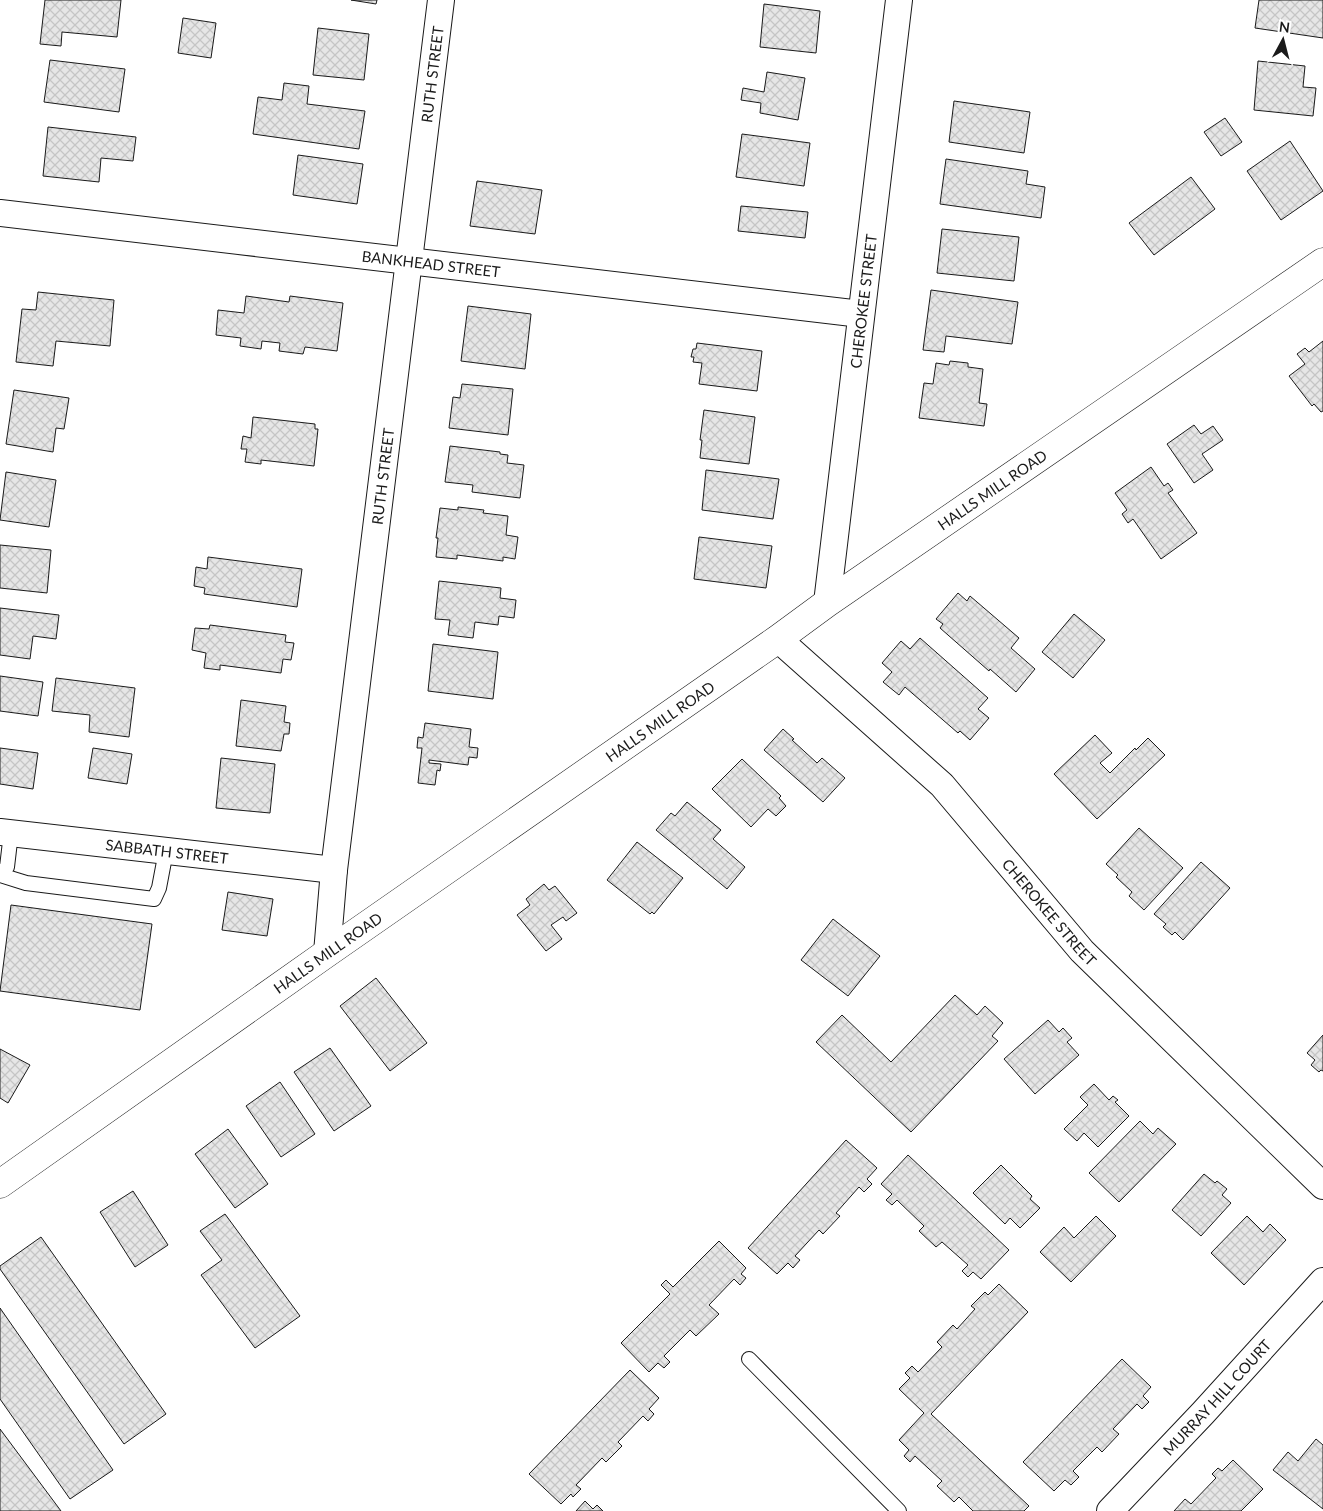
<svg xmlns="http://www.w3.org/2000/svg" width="1323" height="1511" font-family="Lato,sans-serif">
<defs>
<pattern id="building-cross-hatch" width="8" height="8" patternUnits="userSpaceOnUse" patternTransform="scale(1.25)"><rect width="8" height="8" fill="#e6e6e6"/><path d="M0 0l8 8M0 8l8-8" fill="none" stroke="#c5c5c5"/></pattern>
</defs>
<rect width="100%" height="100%" fill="#fff"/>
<!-- building -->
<path fill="url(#building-cross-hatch)" stroke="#1a1a1a" d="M 45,0 L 121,0 L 117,37 L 62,32 L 61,46 L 40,44 Z
M 351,0 L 377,0 L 376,4 Z
M 1259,0 L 1323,0 L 1323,38 L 1255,28 Z
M 764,4 L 820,11 L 816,53 L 760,47 Z
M 183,18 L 216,23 L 211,58 L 178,53 Z
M 318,28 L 369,34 L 364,80 L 313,75 Z
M 50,60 L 125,69 L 119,112 L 44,102 Z
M 1258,61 L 1305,66 L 1303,87 L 1316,88 L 1313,116 L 1254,110 Z
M 767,72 L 805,78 L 798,120 L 760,113 L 761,103 L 741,100 L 743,88 L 764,92 Z
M 284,83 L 309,86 L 307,104 L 365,111 L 359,149 L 253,134 L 258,97 L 282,100 Z
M 954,101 L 1030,112 L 1024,153 L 949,142 Z
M 1225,118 L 1242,142 L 1221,156 L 1204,132 Z
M 48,127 L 136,137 L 133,161 L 101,158 L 99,182 L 43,176 Z
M 742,134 L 810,143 L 804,186 L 736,177 Z
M 1290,141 L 1323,191 L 1281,220 L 1247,171 Z
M 298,155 L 363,164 L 357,204 L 293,195 Z
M 946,159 L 1028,171 L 1026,184 L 1045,187 L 1041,218 L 940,204 Z
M 1191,177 L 1215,209 L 1154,255 L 1129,223 Z
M 477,181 L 542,190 L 535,234 L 470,226 Z
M 741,206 L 808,212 L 805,238 L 738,231 Z
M 942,229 L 1019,237 L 1014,281 L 937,273 Z
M 931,290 L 1018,302 L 1012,344 L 946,336 L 944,352 L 923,350 Z
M 38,292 L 114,300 L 110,346 L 56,341 L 53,366 L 16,362 L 22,309 L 36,310 Z
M 246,296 L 289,302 L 290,296 L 343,303 L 337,351 L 305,347 L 303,354 L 279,351 L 280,343 L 262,341 L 261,349 L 240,346 L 241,338 L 216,335 L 218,310 L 244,313 Z
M 468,306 L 531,314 L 525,369 L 461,361 Z
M 1323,341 L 1323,411 L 1321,412 L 1314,404 L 1312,406 L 1289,376 L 1305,364 L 1297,354 L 1305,348 L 1309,352 Z
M 697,343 L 762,351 L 757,391 L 699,384 L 702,363 L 693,362 L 694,357 L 691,357 L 693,349 L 696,349 Z
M 950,361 L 968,363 L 968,367 L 983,369 L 979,403 L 987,404 L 984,426 L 919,418 L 924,383 L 933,384 L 936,363 L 949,365 Z
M 462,384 L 513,389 L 508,435 L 449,428 L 453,397 L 460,398 Z
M 14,390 L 69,398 L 64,429 L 56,428 L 53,452 L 6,444 Z
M 704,410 L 755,417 L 749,464 L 700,458 L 702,440 L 700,440 Z
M 253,417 L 315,424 L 315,429 L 318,429 L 314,466 L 261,460 L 261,464 L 245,462 L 247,449 L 241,449 L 243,436 L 251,438 Z
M 1194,425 L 1201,434 L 1213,426 L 1223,440 L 1202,454 L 1213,470 L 1194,483 L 1167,444 Z
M 450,446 L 500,452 L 500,454 L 508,455 L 507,463 L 524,465 L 520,498 L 472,492 L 473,485 L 445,482 Z
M 1151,467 L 1164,486 L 1168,483 L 1173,490 L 1168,493 L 1197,533 L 1161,559 L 1133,519 L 1128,523 L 1122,514 L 1127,510 L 1115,493 Z
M 706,470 L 779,479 L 773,519 L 702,510 Z
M 6,472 L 56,480 L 49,527 L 0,520 Z
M 458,507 L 484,510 L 483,513 L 508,516 L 506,535 L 518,537 L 515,559 L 503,557 L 503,561 L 457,555 L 457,559 L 436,557 L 438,538 L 436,538 L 440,508 L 458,510 Z
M 699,537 L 772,546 L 766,588 L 694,579 Z
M 0,545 L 51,550 L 47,593 L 0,588 Z
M 208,557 L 302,569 L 297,607 L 204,594 L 205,588 L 194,586 L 196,567 L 207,569 Z
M 439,581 L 501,588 L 500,598 L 516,600 L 514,618 L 499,616 L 498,625 L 475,622 L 473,638 L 448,635 L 450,620 L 435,619 Z
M 958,593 L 967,601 L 970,596 L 1019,638 L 1011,648 L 1035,669 L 1016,692 L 990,669 L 989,671 L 940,628 L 943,624 L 936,619 Z
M 0,608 L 59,615 L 56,639 L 33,636 L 30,659 L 0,655 Z
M 1074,614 L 1105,640 L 1073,678 L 1042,652 Z
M 210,625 L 286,635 L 285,642 L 294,643 L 291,660 L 283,659 L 281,673 L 220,665 L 220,670 L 204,668 L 206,653 L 192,650 L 195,628 L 209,629 Z
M 920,638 L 988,698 L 978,709 L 989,718 L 970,740 L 960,731 L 958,733 L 905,687 L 899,695 L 883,682 L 892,672 L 882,663 L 901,641 L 910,649 Z
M 433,644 L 498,652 L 493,699 L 428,691 Z
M 0,676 L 43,682 L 38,716 L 0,711 Z
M 56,678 L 135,688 L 129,737 L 89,732 L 90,715 L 52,711 Z
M 241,700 L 286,706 L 284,722 L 290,723 L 289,734 L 284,734 L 281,751 L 236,746 Z
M 425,723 L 471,729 L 469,747 L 478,748 L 477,758 L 469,757 L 468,765 L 429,760 L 429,763 L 441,764 L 440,771 L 437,770 L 435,785 L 418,783 L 422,748 L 417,748 L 418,737 L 423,738 Z
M 783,729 L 794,739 L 792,740 L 817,763 L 822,758 L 845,778 L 823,802 L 764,750 Z
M 1095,735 L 1112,753 L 1100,763 L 1110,773 L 1135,748 L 1136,750 L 1148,738 L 1165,755 L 1097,819 L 1054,774 Z
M 0,748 L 38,753 L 33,789 L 0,784 Z
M 93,748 L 132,754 L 127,784 L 88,778 Z
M 221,758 L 275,764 L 270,813 L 216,808 Z
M 742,759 L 781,796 L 779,798 L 786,806 L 776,816 L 768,809 L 751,827 L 712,789 Z
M 687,802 L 721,830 L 713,839 L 745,867 L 727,889 L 656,830 L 671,813 L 675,816 Z
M 1139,828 L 1183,868 L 1144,910 L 1129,896 L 1132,892 L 1116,877 L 1118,875 L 1106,864 Z
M 637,842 L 683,878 L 654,914 L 652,912 L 650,914 L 607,880 Z
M 1201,862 L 1230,888 L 1183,940 L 1175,932 L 1172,935 L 1163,927 L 1166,924 L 1154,914 Z
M 544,884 L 549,890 L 555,886 L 577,913 L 566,921 L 563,917 L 551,925 L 562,939 L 546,951 L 517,915 L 530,905 L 526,899 Z
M 228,892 L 273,899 L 267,936 L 222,930 Z
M 11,905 L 152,924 L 140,1010 L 0,991 Z
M 833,919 L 880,956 L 848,996 L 801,960 Z
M 376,978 L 427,1043 L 390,1071 L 340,1006 Z
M 955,995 L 977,1015 L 985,1006 L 1003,1023 L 992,1036 L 998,1041 L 911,1132 L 816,1042 L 842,1015 L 891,1062 Z
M 1048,1020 L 1059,1032 L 1063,1028 L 1072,1038 L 1067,1042 L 1079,1055 L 1035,1094 L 1004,1059 Z
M 1323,1035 L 1323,1071 L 1321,1070 L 1319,1072 L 1311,1065 L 1315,1060 L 1307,1053 Z
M 330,1048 L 371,1106 L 334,1131 L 294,1072 Z
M 0,1049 L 30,1065 L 8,1103 L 0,1098 Z
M 280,1082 L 315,1134 L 281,1157 L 246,1106 Z
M 1094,1084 L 1109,1100 L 1113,1096 L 1118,1100 L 1115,1102 L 1129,1116 L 1098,1147 L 1084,1133 L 1077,1141 L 1064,1129 L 1088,1105 L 1080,1097 Z
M 1140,1121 L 1153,1134 L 1158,1128 L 1176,1144 L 1119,1202 L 1089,1173 Z
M 228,1129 L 268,1184 L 235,1208 L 195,1154 Z
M 846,1140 L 877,1168 L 867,1179 L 872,1184 L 864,1192 L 859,1187 L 836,1213 L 840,1216 L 823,1234 L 819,1230 L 795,1256 L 800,1260 L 793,1268 L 788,1263 L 777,1274 L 748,1248 Z
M 908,1155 L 1009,1250 L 981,1279 L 973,1272 L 968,1277 L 962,1271 L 968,1265 L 942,1242 L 936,1247 L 919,1231 L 924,1226 L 897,1200 L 892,1205 L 886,1200 L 892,1194 L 881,1184 Z
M 1001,1165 L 1032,1196 L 1030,1199 L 1040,1208 L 1020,1228 L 1010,1218 L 1005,1224 L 973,1193 Z
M 1204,1174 L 1215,1183 L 1217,1181 L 1227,1189 L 1222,1195 L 1231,1203 L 1201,1236 L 1172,1210 Z
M 133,1191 L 168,1245 L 135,1267 L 100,1212 Z
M 225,1214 L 300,1316 L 255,1348 L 201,1275 L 222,1260 L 200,1231 Z
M 1096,1216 L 1116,1236 L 1071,1282 L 1040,1252 L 1064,1227 L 1074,1238 Z
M 1247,1216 L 1263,1232 L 1270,1224 L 1286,1240 L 1244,1285 L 1211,1253 Z
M 41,1237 L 166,1414 L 124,1444 L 0,1269 L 0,1266 Z
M 719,1241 L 746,1268 L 741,1274 L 746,1278 L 740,1285 L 734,1279 L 709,1305 L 719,1314 L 696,1336 L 690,1330 L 664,1356 L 670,1362 L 664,1368 L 658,1363 L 649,1372 L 621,1343 L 670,1294 L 661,1285 L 666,1280 L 673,1287 Z
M 999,1284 L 1028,1312 L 931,1414 L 1029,1506 L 1024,1511 L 973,1511 L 959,1497 L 954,1502 L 937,1486 L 942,1481 L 915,1456 L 910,1462 L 904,1456 L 909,1450 L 899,1440 L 924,1413 L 899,1389 L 910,1378 L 905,1373 L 912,1366 L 918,1372 L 942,1347 L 937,1342 L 953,1325 L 957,1329 L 975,1309 L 971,1306 L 985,1292 L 988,1295 Z
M 0,1308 L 113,1470 L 70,1499 L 0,1399 Z
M 1122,1359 L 1151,1387 L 1143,1396 L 1149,1402 L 1142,1409 L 1137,1404 L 1113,1429 L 1119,1434 L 1102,1452 L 1097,1447 L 1073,1471 L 1079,1477 L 1071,1485 L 1065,1480 L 1054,1491 L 1023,1462 Z
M 630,1370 L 659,1398 L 649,1409 L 654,1414 L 648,1421 L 643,1416 L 618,1442 L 622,1446 L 606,1462 L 602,1458 L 576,1485 L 581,1489 L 573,1497 L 571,1494 L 561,1504 L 529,1474 Z
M 0,1429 L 61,1511 L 0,1511 Z
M 1316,1439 L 1323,1445 L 1323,1509 L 1273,1470 L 1288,1452 L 1298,1461 Z
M 1233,1460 L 1263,1489 L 1241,1511 L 1174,1511 L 1185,1499 L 1191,1504 L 1216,1478 L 1212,1474 L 1218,1468 L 1222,1471 Z
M 585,1501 L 593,1509 L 597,1505 L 603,1511 L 576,1511 Z"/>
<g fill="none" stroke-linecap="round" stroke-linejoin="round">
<defs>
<path id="service" d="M 0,874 L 7,867 L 11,833
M 0,875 L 26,883 L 154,899 L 159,888 L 166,851
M 749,1359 L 899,1511"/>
<g id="minor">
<path id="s1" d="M 0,213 L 861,314"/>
<path id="s2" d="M 827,603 L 899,0"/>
<path id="s3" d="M 778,639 L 942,785 L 1082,951 L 1323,1186"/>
<path id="s4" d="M 0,832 L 334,870"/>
<path id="s5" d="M 327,953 L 334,870 L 441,0"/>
<path id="s6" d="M 1110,1511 L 1203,1413 L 1323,1281"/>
</g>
<g id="tertiary">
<path id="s7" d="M 0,1184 L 327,953 L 778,639 L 827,603 L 1323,262"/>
</g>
</defs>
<!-- service casing -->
<use href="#service" stroke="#1a1a1a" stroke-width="16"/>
<!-- minor casing -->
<use href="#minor" stroke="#1a1a1a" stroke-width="28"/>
<!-- tertiary casing -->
<use href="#tertiary" stroke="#1a1a1a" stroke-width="29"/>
<!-- service -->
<use href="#service" stroke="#fff" stroke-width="14"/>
<!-- minor -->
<use href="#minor" stroke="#fff" stroke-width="26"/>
<!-- tertiary -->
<use href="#tertiary" stroke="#fff" stroke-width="28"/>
</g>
<g text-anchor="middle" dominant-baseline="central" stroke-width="4" stroke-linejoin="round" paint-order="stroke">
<!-- street labels -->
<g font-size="15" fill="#1a1a1a" stroke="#fff">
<text stroke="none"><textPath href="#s5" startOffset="885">RUTH STREET</textPath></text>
<text stroke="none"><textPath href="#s1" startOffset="434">BANKHEAD STREET</textPath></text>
<text stroke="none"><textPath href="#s2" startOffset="304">CHEROKEE STREET</textPath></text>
<text stroke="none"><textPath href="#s5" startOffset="480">RUTH STREET</textPath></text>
<text stroke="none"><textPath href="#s7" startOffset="1211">HALLS MILL ROAD</textPath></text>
<text stroke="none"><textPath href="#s7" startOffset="806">HALLS MILL ROAD</textPath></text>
<text stroke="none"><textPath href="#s4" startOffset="168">SABBATH STREET</textPath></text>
<text stroke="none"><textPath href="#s3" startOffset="386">CHEROKEE STREET</textPath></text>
<text stroke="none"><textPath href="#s7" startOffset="401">HALLS MILL ROAD</textPath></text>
<text stroke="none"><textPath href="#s6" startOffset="156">MURRAY HILL COURT</textPath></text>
</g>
</g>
<!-- north arrow -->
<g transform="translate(1283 40) rotate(7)" stroke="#ffffff" stroke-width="4" paint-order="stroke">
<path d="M0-4L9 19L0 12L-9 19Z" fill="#1a1a1a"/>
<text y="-8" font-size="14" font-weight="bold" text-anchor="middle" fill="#1a1a1a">N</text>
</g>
</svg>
